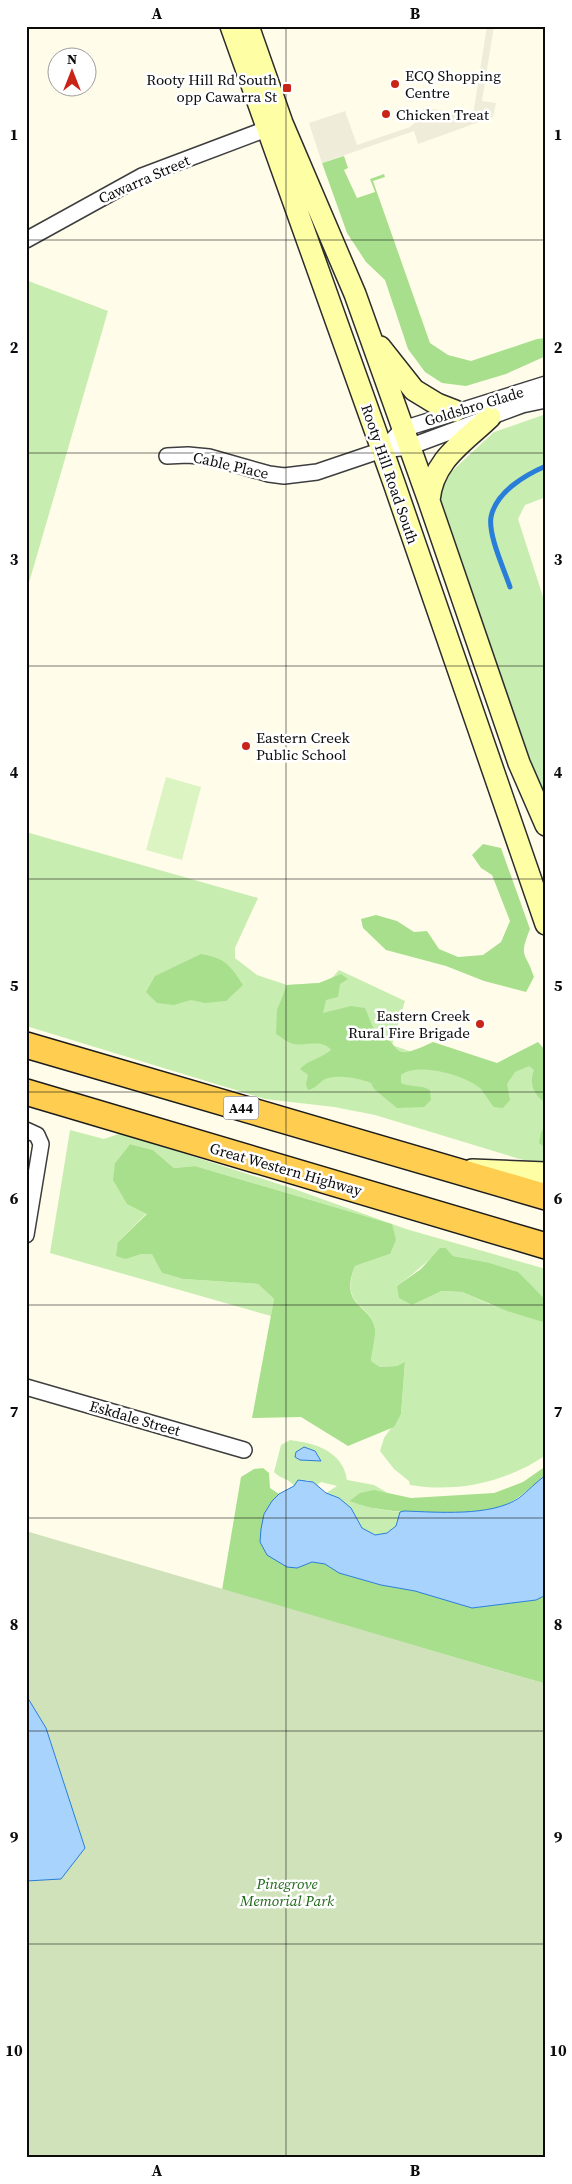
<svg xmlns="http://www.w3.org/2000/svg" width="572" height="2184" font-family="'Source Serif 4',serif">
<rect width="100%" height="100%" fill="#fffdea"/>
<!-- green -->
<path fill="#c8edb0" d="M 26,280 L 108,311 L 26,593 Z
M 546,414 L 546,497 L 525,505 L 518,519 L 546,606 L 546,807 L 439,505 L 439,491 L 446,470 L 450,473 L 494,432 Z
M 26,832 L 258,898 L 235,948 L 235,958 L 257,975 L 287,985 L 319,983 L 330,980 L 339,970 L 405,1001 L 392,1045 L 501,1083 L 546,1047 L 546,1167 L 375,1115 L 334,1107 L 265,1099 L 26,1026 Z
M 70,1130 L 104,1139 L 121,1133 L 297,1190 L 406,1229 L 546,1269 L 546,1300 L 534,1288 L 486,1262 L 453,1256 L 446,1248 C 428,1259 414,1274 397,1286 L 412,1305 L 442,1291 L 462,1292 L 489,1304 L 546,1323 L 546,1455 C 507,1482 457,1493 410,1485 L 409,1481 L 394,1469 L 380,1451 L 384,1438 L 401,1414 L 405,1363 L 397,1366 L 380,1367 L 371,1361 C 372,1351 376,1338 375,1329 C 372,1303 339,1309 355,1266 L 390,1254 L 392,1224 L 195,1166 L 174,1168 L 153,1150 L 130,1144 L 115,1163 L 147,1213 L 118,1242 L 126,1259 L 142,1254 L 153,1254 L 162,1273 L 183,1279 L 258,1284 L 274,1299 L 271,1316 L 50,1253 Z
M 290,1440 C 315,1443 343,1451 347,1480 L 374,1485 L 388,1493 C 372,1490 363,1491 349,1501 L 377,1509 L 400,1512 L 396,1526 L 387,1533 L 375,1535 L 362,1528 L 352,1509 L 317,1495 L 326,1493 L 337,1486 L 321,1482 L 318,1484 L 319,1488 L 313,1482 L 307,1480 L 294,1486 C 289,1478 280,1479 274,1472 L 281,1445 Z"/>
<!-- forest -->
<path fill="#a8df8d" d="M 344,156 L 348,168 L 344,170 L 357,198 L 375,192 L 370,179 L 384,174 L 385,177 L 373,181 L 430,343 L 448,355 L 471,361 L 537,339 L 546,338 L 546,356 L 506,374 L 466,386 L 442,383 L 425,372 L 408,349 L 385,280 L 366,262 L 347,233 L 322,163 Z
M 483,844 L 501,848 L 530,929 C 518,959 526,951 534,977 L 526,992 L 484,981 L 446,966 L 386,950 L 363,928 L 361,919 L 376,915 L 397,921 L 414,932 L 427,931 L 439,949 L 458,957 L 483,955 L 501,942 L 510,921 L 492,875 L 481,868 L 472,855 Z
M 201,954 C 225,958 230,965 243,985 L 226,1001 L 205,1003 L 191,1000 L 174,1005 L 157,1003 L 146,992 L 155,976 Z
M 341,974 L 348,979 L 340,984 L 338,997 L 326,1000 L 323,1013 L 351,1006 L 365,1008 L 374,1030 C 407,1046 386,1064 433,1042 L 497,1063 L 538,1042 L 546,1051 L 546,1103 C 533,1095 529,1083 534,1070 L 529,1066 L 515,1072 L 507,1084 L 510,1100 L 503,1108 L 494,1107 C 489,1102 485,1093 480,1088 C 464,1075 418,1062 401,1075 L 401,1083 C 411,1088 420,1084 430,1090 L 431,1100 L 424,1107 L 397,1108 L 374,1089 L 371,1083 C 359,1078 338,1074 325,1079 C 318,1083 317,1088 308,1090 L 306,1084 L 308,1075 L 300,1069 C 308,1060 322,1058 331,1050 C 322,1039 307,1046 293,1044 C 287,1042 281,1037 276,1034 L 277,1010 L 287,985 L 319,983 Z
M 546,1126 L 546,1148 L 539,1143 L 541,1132 Z
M 130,1144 L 153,1150 L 174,1168 L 195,1166 L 392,1224 L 396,1240 L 390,1254 L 355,1266 C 338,1308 372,1304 375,1329 C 376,1338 372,1351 371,1361 L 380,1367 L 397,1366 L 405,1362 L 401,1414 L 394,1427 L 348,1446 L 301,1417 L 252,1418 L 274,1299 L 258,1284 L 183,1279 L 162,1273 L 152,1254 L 142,1254 L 126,1259 L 116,1256 L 118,1242 L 147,1214 L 127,1204 L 113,1180 L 115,1163 Z
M 440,1248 L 446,1248 L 453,1256 L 486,1262 L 518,1272 L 546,1300 L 546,1323 L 507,1311 L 462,1292 L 442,1291 L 412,1305 L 399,1298 L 397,1286 L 421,1269 Z
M 546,1466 L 546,1475 C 531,1486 519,1500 502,1506 C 476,1515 406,1514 379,1509 C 369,1508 359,1504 349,1501 L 360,1493 L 374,1490 L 411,1498 L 494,1493 L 523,1482 Z
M 263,1468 L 269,1473 L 270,1488 L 279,1494 L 264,1514 L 260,1543 L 297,1568 L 312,1562 L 325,1564 L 339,1573 L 381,1585 L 415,1591 L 472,1608 L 536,1600 L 546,1595 L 546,1684 L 222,1590 L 241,1477 L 254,1469 Z"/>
<!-- cemetery -->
<path fill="#d0e2b9" d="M 26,1531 L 546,1684 L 546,2158 L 26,2158 Z"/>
<!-- pitch -->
<path fill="#dcf3c2" d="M 166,777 L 201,787 L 182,860 L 146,850 Z"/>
<!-- plaza -->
<path fill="#efecd9" d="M 487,26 L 494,26 L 482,101 L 496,103 L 493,117 L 418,144 L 414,131 L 322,163 L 309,123 L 345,111 L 357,145 L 410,127 L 420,117 L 424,108 L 473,115 Z"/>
<!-- water -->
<path fill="#a8d3fc" stroke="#297eda" d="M 304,1447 L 315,1451 L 321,1461 L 300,1460 L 295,1457 L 296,1452 Z
M 546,1475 L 546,1595 L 536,1600 L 472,1608 L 415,1591 L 381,1585 L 339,1573 L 325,1564 L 312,1562 L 297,1568 L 287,1567 L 267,1555 L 260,1542 L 261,1529 L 264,1514 L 272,1501 L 279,1494 L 294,1486 L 298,1480 L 313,1482 L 326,1493 L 339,1498 L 351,1508 L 362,1528 L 375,1535 L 387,1533 L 396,1526 L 400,1512 L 404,1511 C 437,1512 491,1517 519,1498 C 528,1491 536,1482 546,1475 Z
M 26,1695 L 46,1728 L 85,1848 L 61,1879 L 26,1881 Z"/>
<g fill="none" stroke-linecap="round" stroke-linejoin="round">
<!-- stream -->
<path stroke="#297eda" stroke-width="5" d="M 510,587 C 504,569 488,535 491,517 C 496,492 525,475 546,466"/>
<defs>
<path id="minor" d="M 26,240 L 142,176 L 277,125
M 382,450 L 403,429 L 546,384
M 167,456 L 188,455 L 209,457 L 269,474 L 284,476 L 317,472 L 382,450 L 409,447 L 522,405 L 546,400
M 26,1130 L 37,1135 L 41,1144 L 26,1235
M 26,1387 L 244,1450"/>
<path id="secondary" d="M 231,26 L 394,483 L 546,924
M 248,26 L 282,123 L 355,294 L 429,501 L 519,763 L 546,825
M 380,347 L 414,390 L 437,404 L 455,411
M 429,500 C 433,460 463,443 490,417
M 472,1170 L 546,1173"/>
<path id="trunk" d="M 26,1045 L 546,1197
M 26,1092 L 546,1246"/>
</defs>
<!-- minor casing -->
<use href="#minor" stroke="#3e3e3e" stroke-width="18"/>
<!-- secondary casing -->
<use href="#secondary" stroke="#2d2d2d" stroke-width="24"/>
<!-- trunk casing -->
<use href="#trunk" stroke="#1c1c1c" stroke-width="28"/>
<!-- minor -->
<use href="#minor" stroke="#fff" stroke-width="15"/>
<!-- secondary -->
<use href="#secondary" stroke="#feffa5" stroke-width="21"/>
<!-- trunk -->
<use href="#trunk" stroke="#ffce51" stroke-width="25"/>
</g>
<!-- grid -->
<path fill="none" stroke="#0b0b0b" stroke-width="1" stroke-opacity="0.55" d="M 286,26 L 286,2158M 26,240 L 546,240M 26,453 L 546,453M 26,666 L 546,666M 26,879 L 546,879M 26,1092 L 546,1092M 26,1305 L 546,1305M 26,1518 L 546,1518M 26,1731 L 546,1731M 26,1944 L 546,1944"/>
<!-- markers -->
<g fill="#c82417" stroke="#fff" stroke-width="2">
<circle cx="395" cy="84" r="5"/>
<rect x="282" y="83" width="10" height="10" rx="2.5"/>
<circle cx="386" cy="114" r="5"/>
<circle cx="246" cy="746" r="5"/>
<circle cx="480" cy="1024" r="5"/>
</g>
<g text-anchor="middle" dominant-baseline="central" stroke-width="5" stroke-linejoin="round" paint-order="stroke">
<!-- shield labels -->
<rect fill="#fff" stroke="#545454" stroke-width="1" x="223.5" y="1096.5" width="35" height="23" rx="4"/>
<g font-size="14" font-weight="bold" fill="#0b0b0b">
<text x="241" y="1108">A44</text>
</g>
<!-- poi labels -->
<g font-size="15" fill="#0b0b0b" stroke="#fff" text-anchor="start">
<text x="405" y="75">ECQ Shopping<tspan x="405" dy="17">Centre</tspan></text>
<text x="277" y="79" text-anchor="end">Rooty Hill Rd South<tspan x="277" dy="17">opp Cawarra St</tspan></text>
<text x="396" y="114">Chicken Treat</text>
<text x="256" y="737">Eastern Creek<tspan x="256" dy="17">Public School</tspan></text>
<text x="470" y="1015" text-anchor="end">Eastern Creek<tspan x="470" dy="17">Rural Fire Brigade</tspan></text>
</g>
<!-- street labels -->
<g font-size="15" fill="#0b0b0b" stroke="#fff">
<text transform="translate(144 179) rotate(-24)">Cawarra Street</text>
<text transform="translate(474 406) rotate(-17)">Goldsbro Glade</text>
<text transform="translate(231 465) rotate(13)">Cable Place</text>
<text transform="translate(390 474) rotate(71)">Rooty Hill Road South</text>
<text transform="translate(286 1169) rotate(16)">Great Western Highway</text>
<text transform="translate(135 1418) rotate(16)">Eskdale Street</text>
</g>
<!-- park labels -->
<g font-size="15" font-style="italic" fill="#1d6816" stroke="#fff">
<text x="287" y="1883">Pinegrove<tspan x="287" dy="17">Memorial Park</tspan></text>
</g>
</g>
<!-- border -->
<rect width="572" height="2184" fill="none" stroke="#ffffff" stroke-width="55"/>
<!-- north arrow -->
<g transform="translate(72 72)"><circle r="24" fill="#ffffff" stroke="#9d9d9d"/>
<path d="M0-4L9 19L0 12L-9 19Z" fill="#c82417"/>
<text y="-8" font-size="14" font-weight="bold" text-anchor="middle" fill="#0b0b0b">N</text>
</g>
<rect x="28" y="28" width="516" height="2128" fill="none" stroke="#0b0b0b" stroke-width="2"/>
<g font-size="16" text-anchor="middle" font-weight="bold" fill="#0b0b0b">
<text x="157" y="19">A</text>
<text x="415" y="19">B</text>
<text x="14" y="140">1</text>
<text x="558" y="140">1</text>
<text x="14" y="353">2</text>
<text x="558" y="353">2</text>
<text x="14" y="565">3</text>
<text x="558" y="565">3</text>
<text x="14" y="778">4</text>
<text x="558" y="778">4</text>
<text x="14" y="991">5</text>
<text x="558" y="991">5</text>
<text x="14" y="1204">6</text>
<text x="558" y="1204">6</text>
<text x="14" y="1417">7</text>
<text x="558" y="1417">7</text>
<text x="14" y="1630">8</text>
<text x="558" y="1630">8</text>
<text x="14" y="1843">9</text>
<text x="558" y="1843">9</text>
<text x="14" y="2056">10</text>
<text x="558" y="2056">10</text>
<text x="157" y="2176">A</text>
<text x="415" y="2176">B</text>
</g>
</svg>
